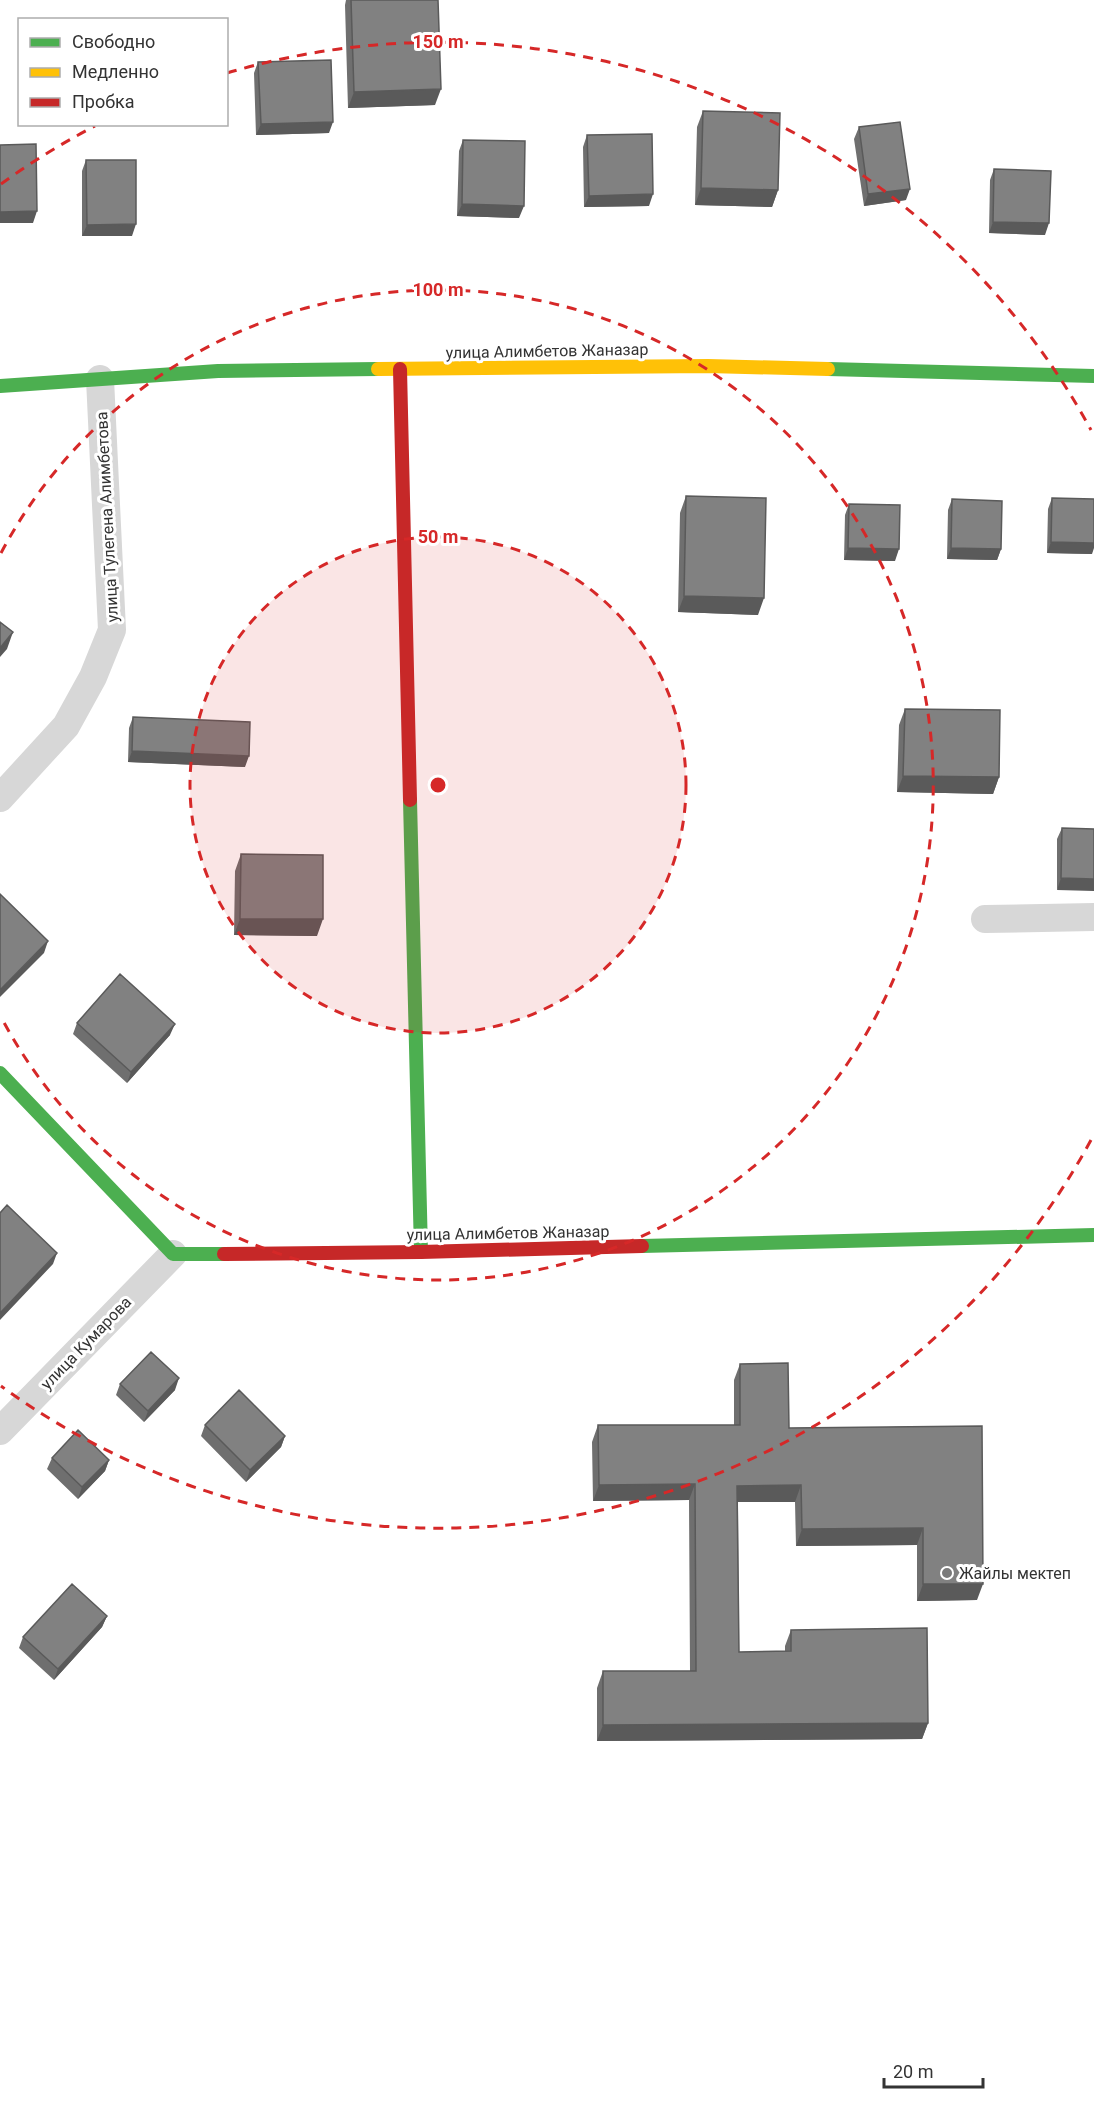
<svg xmlns="http://www.w3.org/2000/svg" width="1094" height="2108" font-family="Roboto,sans-serif">
<rect width="100%" height="100%" fill="#fff"/>
<g fill="none" stroke-linecap="round" stroke-linejoin="round">
<!-- street -->
<path stroke="#d7d7d7" stroke-width="28" d="M 0,798 L 66,726 L 93,677 L 112,630 L 100,379
M 985,919 L 1094,917
M 0,1431 L 173,1254"/>
<!-- fast -->
<path stroke="#4caf50" stroke-width="14" d="M 828,369 L 1094,376
M 0,386 L 218,371 L 378,369
M 410,800 L 421,1252
M 0,1073 L 173,1254 L 224,1254
M 642,1246 L 1094,1235"/>
<!-- slow -->
<path stroke="#ffc107" stroke-width="14" d="M 378,369 L 708,366 L 828,369"/>
<!-- jam -->
<path stroke="#c62828" stroke-width="14" d="M 400,369 L 410,800
M 224,1254 L 421,1252 L 642,1246"/>
</g>
<!-- wall -->
<path fill="#6f6f6f" d="M 346,0 L 438,0 L 435,105 L 348,108 L 345,5 Z
M 258,62 L 329,133 L 256,135 L 254,73 Z
M 703,111 L 778,190 L 772,207 L 695,205 L 697,127 Z
M 859,127 L 906,200 L 864,206 L 854,139 Z
M 587,135 L 649,206 L 584,207 L 583,147 Z
M 463,140 L 519,218 L 457,216 L 459,151 Z
M 86,160 L 132,236 L 82,236 L 82,171 Z
M 994,169 L 1045,235 L 989,233 L 990,180 Z
M 686,496 L 758,615 L 678,612 L 680,513 Z
M 1052,498 L 1092,554 L 1047,553 L 1048,509 Z
M 952,499 L 1001,549 L 997,560 L 947,559 L 948,510 Z
M 849,504 L 895,561 L 844,560 L 845,515 Z
M 905,709 L 999,777 L 993,794 L 897,792 L 899,725 Z
M 133,717 L 245,767 L 128,762 L 129,728 Z
M 1062,828 L 1094,829 L 1057,890 L 1057,839 Z
M 241,854 L 317,936 L 234,935 L 235,871 Z
M 77,1023 L 170,1035 L 127,1083 L 73,1034 Z
M 740,1364 L 789,1428 L 982,1426 L 977,1600 L 917,1601 L 917,1545 L 796,1546 L 795,1502 L 738,1502 L 739,1652 L 785,1651 L 785,1646 L 791,1630 L 928,1723 L 922,1739 L 597,1741 L 597,1688 L 603,1671 L 690,1671 L 689,1500 L 593,1501 L 592,1442 L 598,1425 L 734,1425 L 734,1380 Z
M 120,1384 L 175,1390 L 144,1422 L 116,1395 Z
M 205,1425 L 285,1436 L 281,1447 L 246,1482 L 201,1436 Z
M 52,1458 L 109,1460 L 105,1471 L 78,1499 L 47,1469 Z
M 107,1616 L 102,1627 L 54,1680 L 19,1648 L 23,1637 Z"/>
<!-- shaded-wall -->
<path fill="#5a5a5a" d="M 441,89 L 435,105 L 348,108 L 354,92 Z
M 333,122 L 329,133 L 256,135 L 261,124 Z
M 701,188 L 778,190 L 772,207 L 695,205 Z
M 910,189 L 906,200 L 864,206 L 868,194 Z
M 653,194 L 649,206 L 584,207 L 589,196 Z
M 462,204 L 524,206 L 519,218 L 457,216 Z
M 37,211 L 33,223 L 0,223 L 0,212 Z
M 993,222 L 1049,223 L 1045,235 L 989,233 Z
M 136,224 L 132,236 L 82,236 L 87,225 Z
M 1051,542 L 1094,543 L 1094,548 L 1092,554 L 1047,553 Z
M 848,548 L 899,549 L 895,561 L 844,560 Z
M 951,548 L 1001,549 L 997,560 L 947,559 Z
M 684,596 L 764,598 L 758,615 L 678,612 Z
M 13,632 L 7,649 L 0,657 L 0,648 Z
M 132,751 L 249,756 L 245,767 L 128,762 Z
M 903,776 L 999,777 L 993,794 L 897,792 Z
M 1061,878 L 1094,879 L 1094,891 L 1057,890 Z
M 240,919 L 323,919 L 317,936 L 234,935 Z
M 48,941 L 44,953 L 0,997 L 0,990 Z
M 175,1024 L 170,1035 L 127,1083 L 131,1072 Z
M 57,1253 L 53,1264 L 0,1320 L 0,1313 Z
M 179,1378 L 175,1390 L 144,1422 L 148,1411 Z
M 285,1436 L 281,1447 L 246,1482 L 250,1470 Z
M 109,1460 L 105,1471 L 78,1499 L 82,1487 Z
M 695,1484 L 689,1500 L 593,1501 L 599,1485 Z
M 801,1485 L 795,1502 L 731,1502 L 737,1486 Z
M 923,1528 L 917,1545 L 796,1546 L 802,1529 Z
M 923,1584 L 983,1584 L 977,1600 L 917,1601 Z
M 107,1616 L 102,1627 L 54,1680 L 58,1669 Z
M 928,1723 L 922,1739 L 597,1741 L 603,1725 Z"/>
<!-- building -->
<path fill="#818181" stroke="#5a5a5a" stroke-width="1.5" d="M 351,0 L 438,0 L 441,89 L 354,92 Z
M 331,60 L 333,122 L 261,124 L 258,62 Z
M 703,111 L 780,113 L 778,190 L 701,188 Z
M 900,122 L 910,189 L 868,194 L 859,127 Z
M 652,134 L 653,194 L 589,196 L 587,135 Z
M 463,140 L 525,141 L 524,206 L 462,204 Z
M 36,144 L 37,211 L 0,212 L 0,145 Z
M 86,160 L 136,160 L 136,224 L 87,225 Z
M 994,169 L 1051,171 L 1049,223 L 993,222 Z
M 686,496 L 766,498 L 764,598 L 684,596 Z
M 1052,498 L 1094,499 L 1094,543 L 1051,542 Z
M 952,499 L 1002,501 L 1001,549 L 951,548 Z
M 849,504 L 900,505 L 899,549 L 848,548 Z
M 0,622 L 13,632 L 0,648 Z
M 905,709 L 1000,710 L 999,777 L 903,776 Z
M 133,717 L 250,722 L 249,756 L 132,751 Z
M 1062,828 L 1094,829 L 1094,879 L 1061,878 Z
M 241,854 L 323,855 L 323,919 L 240,919 Z
M 0,894 L 48,941 L 0,990 Z
M 120,974 L 175,1024 L 131,1072 L 77,1023 Z
M 7,1205 L 57,1253 L 0,1313 L 0,1213 Z
M 151,1352 L 179,1378 L 148,1411 L 120,1384 Z
M 788,1363 L 789,1428 L 982,1426 L 983,1584 L 923,1584 L 923,1528 L 802,1529 L 801,1485 L 737,1486 L 739,1652 L 791,1651 L 791,1630 L 927,1628 L 928,1723 L 603,1725 L 603,1671 L 696,1671 L 695,1484 L 599,1485 L 598,1425 L 740,1425 L 740,1364 Z
M 239,1390 L 285,1436 L 250,1470 L 205,1425 Z
M 78,1430 L 109,1460 L 82,1487 L 52,1458 Z
M 72,1584 L 107,1616 L 58,1669 L 23,1637 Z"/>
<!-- distance rings -->
<circle cx="438" cy="785" r="248" fill="#d62828" fill-opacity=".12"/>
<g fill="none" stroke="#d62828" stroke-width="3" stroke-dasharray="10 8">
<circle cx="438" cy="785" r="248"/>
<path d="M1 553A495 495 0 1 1 1 1017"/>
<path d="M1091 1140A743 743 0 0 1 1 1386M1 184A743 743 0 0 1 95 126M227 73A743 743 0 0 1 1091 430"/>
</g>
<!-- markers -->
<circle fill="#7a7a7a" stroke="#fff" stroke-width="2" cx="947" cy="1573" r="6"/>
<g text-anchor="middle" dominant-baseline="central" stroke-width="6" stroke-linejoin="round" paint-order="stroke">
<!-- street labels -->
<g font-size="16" fill="#333" stroke="#fff">
<text transform="translate(547 351) rotate(-1)">улица Алимбетов Жаназар</text>
<text transform="translate(107 517) rotate(-93)">улица Тулегена Алимбетова</text>
<text transform="translate(508 1233) rotate(-1)">улица Алимбетов Жаназар</text>
<text transform="translate(86 1343) rotate(-46)">улица Кумарова</text>
</g>
<!-- poi labels -->
<g font-size="16" fill="#333" stroke="#fff" text-anchor="start">
<text x="959" y="1573">Жайлы мектеп</text>
</g>
</g>
<circle cx="438" cy="785" r="9" fill="#d62828" stroke="#fff" stroke-width="3"/>
<g font-size="18" text-anchor="middle" font-weight="bold" fill="#d62828" stroke="#fff" stroke-width="6" stroke-linejoin="round" paint-order="stroke">
<text x="438" y="48">150 m</text>
<text x="438" y="296">100 m</text>
<text x="438" y="543">50 m</text>
</g>
<!-- legend -->
<rect x="18" y="18" width="210" height="108" fill="#ffffff" stroke="#adadad" stroke-width="1.5"/>
<rect x="30" y="38" width="30" height="9" fill="#4caf50" stroke="#adadad" stroke-width="1.5"/>
<text x="72" y="48" font-size="18" fill="#333333">Свободно</text>
<rect x="30" y="68" width="30" height="9" fill="#ffc107" stroke="#adadad" stroke-width="1.5"/>
<text x="72" y="78" font-size="18" fill="#333333">Медленно</text>
<rect x="30" y="98" width="30" height="9" fill="#c62828" stroke="#adadad" stroke-width="1.5"/>
<text x="72" y="108" font-size="18" fill="#333333">Пробка</text>
<!-- scale -->
<path d="M884 2078v9h99v-9" fill="none" stroke="#333333" stroke-width="3"/>
<text x="893" y="2078" font-size="18" fill="#333333" stroke="#ffffff" stroke-width="4.5" paint-order="stroke">20 m</text>
</svg>
